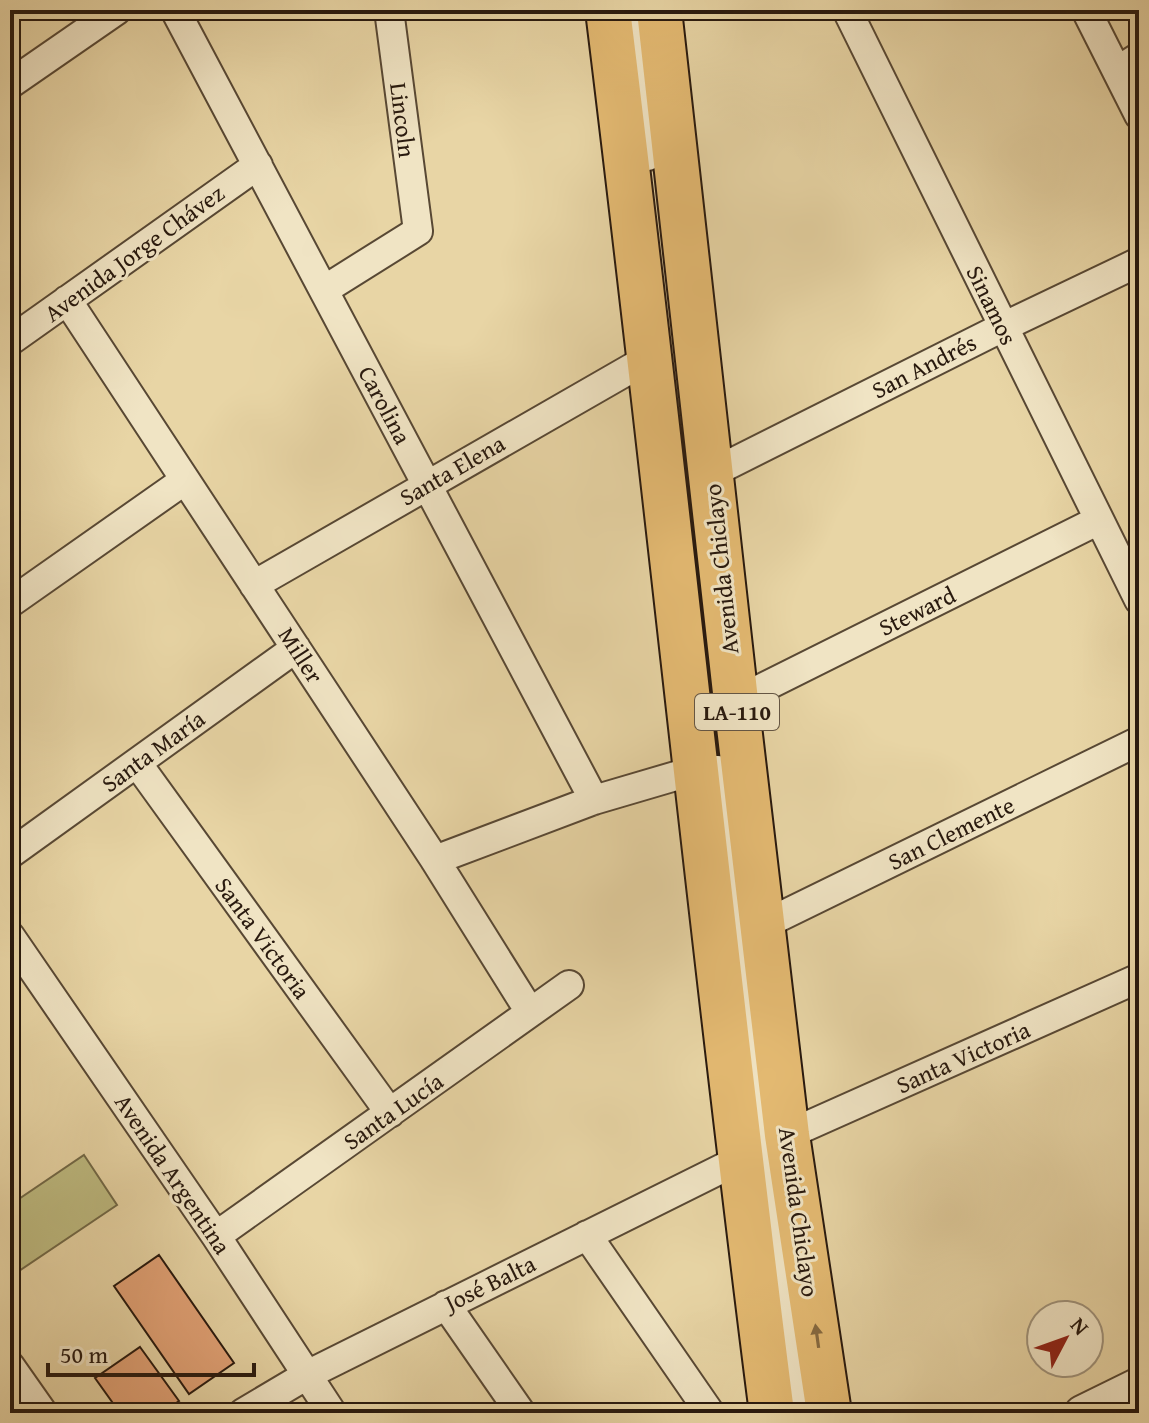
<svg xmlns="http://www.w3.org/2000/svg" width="1149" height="1423" font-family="'Gentium Book Plus',serif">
<rect width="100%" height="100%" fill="#e8d5a5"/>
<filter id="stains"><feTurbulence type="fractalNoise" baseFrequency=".0025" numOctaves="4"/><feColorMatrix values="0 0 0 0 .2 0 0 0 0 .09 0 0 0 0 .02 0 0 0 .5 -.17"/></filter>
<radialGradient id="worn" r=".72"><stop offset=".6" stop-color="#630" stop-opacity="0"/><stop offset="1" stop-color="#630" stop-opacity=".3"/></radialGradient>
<!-- garden -->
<path fill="#bebb81" stroke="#736a48" stroke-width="2" d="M 84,1155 L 117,1205 L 16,1273 L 10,1264 L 10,1205 Z"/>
<!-- building -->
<path fill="#e2a276" stroke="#28190e" stroke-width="2" d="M 159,1255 L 234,1363 L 189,1394 L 114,1286 Z
M 140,1347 L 179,1401 L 162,1413 L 120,1413 L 95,1378 Z"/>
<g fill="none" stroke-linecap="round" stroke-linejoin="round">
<defs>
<path id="minor" d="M 175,10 L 594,800
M 847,10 L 1139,600
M 1086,10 L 1139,115
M 1117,71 L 1139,57
M 10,84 L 117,10
M 324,290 L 418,231 L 389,10
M 67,300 L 435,860 L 530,1012
M 10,341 L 258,165
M 710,474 L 1003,327 L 1139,262
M 254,585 L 651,357
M 10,603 L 185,480
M 736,701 L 1099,520
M 137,763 L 390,1113
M 10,854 L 296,648
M 435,860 L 594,800 L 696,770
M 763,925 L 1139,741
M 10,936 L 216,1236 L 332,1413
M 787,1135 L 1139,978
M 587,1235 L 710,1413
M 216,1236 L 569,985
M 446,1305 L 521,1413
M 10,1366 L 43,1413
M 243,1413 L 307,1375 L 739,1160"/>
<path id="tertiary" d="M 631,10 L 647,153
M 718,773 L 776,1249 L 799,1413
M 1082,1413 L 1139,1385"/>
<path id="primary" d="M 608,10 C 666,477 712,946 772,1413
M 659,10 L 736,701 L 787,1135 L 829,1413"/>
</defs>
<!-- minor casing -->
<use href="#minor" stroke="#584834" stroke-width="32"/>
<!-- tertiary casing -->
<use href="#tertiary" stroke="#584834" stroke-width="38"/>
<!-- primary casing -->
<use href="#primary" stroke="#28190e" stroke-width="48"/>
<!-- minor -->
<use href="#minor" stroke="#f0e4c4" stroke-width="28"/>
<!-- tertiary -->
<use href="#tertiary" stroke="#f0e4c4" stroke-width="34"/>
<!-- primary -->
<use href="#primary" stroke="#e4ba72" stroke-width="44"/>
</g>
<!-- one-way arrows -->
<defs><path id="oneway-solid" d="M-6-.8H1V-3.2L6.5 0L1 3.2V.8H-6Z" transform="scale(2)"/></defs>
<use fill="#866a40" href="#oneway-solid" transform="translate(817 1336) rotate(-98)"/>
<g text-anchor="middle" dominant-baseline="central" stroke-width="6" stroke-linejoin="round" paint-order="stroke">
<!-- shield labels -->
<rect fill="#f0e4c4" stroke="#645645" stroke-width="2" x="695" y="694" width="84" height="36" rx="6"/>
<g font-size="22" font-weight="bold" fill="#28190e">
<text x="737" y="712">LA-110</text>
</g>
<!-- street labels -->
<g font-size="24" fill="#28190e" stroke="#f0e4c4">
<text transform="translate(403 120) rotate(83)">Lincoln</text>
<text transform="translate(134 253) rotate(-36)">Avenida Jorge Chávez</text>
<text transform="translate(992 305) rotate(64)">Sinamos</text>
<text transform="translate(924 366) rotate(-27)">San Andrés</text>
<text transform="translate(385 405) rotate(62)">Carolina</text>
<text transform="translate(452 470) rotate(-30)">Santa Elena</text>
<text transform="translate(721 569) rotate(-96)">Avenida Chiclayo</text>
<text transform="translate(917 611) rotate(-26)">Steward</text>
<text transform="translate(301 655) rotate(57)">Miller</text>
<text transform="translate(153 751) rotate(-36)">Santa María</text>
<text transform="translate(951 833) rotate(-26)">San Clemente</text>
<text transform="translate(263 938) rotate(54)">Santa Victoria</text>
<text transform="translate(963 1057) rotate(-24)">Santa Victoria</text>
<text transform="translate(393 1111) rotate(-35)">Santa Lucía</text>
<text transform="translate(173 1174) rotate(56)">Avenida Argentina</text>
<text transform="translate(799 1212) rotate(82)">Avenida Chiclayo</text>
<text transform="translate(490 1283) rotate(-26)">José Balta</text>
</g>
</g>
<!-- margin -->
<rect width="1149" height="1423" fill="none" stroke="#e8d5a5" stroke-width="40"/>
<rect x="12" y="12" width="1125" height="1399" fill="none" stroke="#28190e" stroke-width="4"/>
<rect x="20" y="20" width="1109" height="1383" fill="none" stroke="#28190e" stroke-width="2"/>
<!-- north arrow -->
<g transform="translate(1065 1339) rotate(49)"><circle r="38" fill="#f0e4c4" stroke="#a0937b" stroke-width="2"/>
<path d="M0-6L14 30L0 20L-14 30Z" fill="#8f2418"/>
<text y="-12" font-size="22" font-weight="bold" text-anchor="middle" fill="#28190e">N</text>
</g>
<!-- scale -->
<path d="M48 1363v12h206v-12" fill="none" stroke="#28190e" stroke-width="4"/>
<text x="60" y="1363" font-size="24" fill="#28190e" stroke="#f0e4c4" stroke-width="6" paint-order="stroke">50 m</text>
<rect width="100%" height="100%" filter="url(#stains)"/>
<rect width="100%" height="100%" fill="url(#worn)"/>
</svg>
